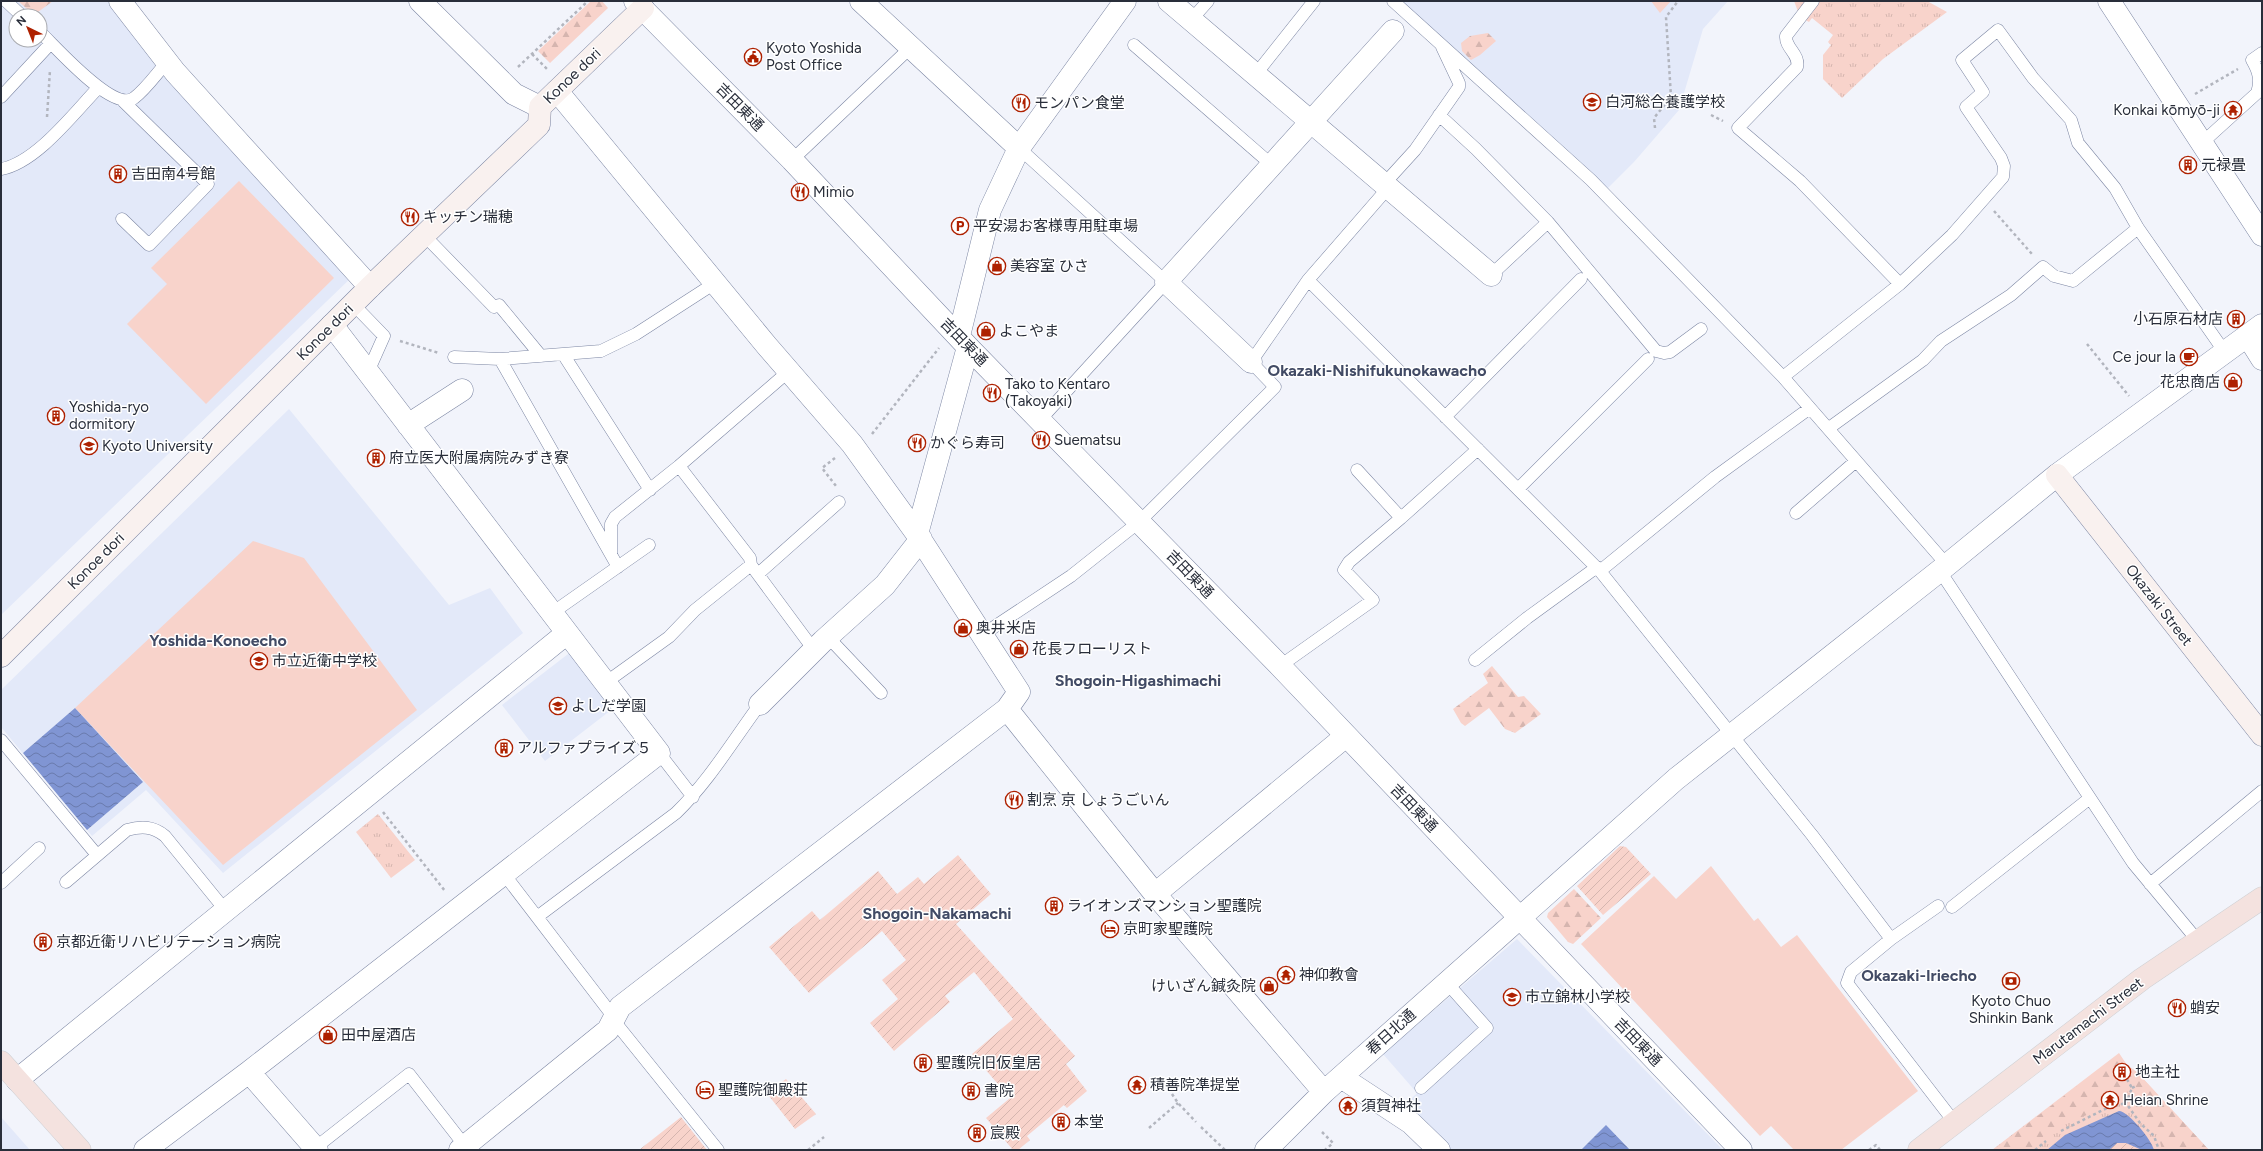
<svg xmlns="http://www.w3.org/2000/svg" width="2263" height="1151" font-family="Figtree,'Noto Sans JP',sans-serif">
<defs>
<pattern id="grass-tufts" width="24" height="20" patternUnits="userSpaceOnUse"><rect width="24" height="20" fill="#f8d3cb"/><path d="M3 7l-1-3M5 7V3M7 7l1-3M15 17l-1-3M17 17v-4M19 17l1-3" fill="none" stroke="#d5b5af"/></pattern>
<pattern id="forest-firs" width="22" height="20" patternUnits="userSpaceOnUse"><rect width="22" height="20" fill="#f8d3cb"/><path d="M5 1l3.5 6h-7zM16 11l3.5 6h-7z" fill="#d5b5af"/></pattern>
<pattern id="garden-furrows" width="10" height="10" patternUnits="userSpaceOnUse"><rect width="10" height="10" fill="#f8d3cb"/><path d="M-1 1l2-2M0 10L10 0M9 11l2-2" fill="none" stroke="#d5b5af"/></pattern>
<pattern id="water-waves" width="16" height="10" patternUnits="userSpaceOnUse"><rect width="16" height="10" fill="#8095d3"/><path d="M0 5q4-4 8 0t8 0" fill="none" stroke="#697aac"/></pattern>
</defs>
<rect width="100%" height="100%" fill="#f2f4fb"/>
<!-- built -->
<path fill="#e3e9f9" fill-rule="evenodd" d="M 1,1 L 111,1 L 353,276 L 1,615 ZM 16,16 L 40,16 L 40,40 L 16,40 Z
M 1393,1 L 1728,1 L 1703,29 L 1679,110 L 1634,162 L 1603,193 Z
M 289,409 L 449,605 L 490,588 L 523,633 L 223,873 L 146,790 L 92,836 L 1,727 L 1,690 Z
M 572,651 L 615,707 L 545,761 L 502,705 Z
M 1517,939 L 1723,1150 L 1445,1150 L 1402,1108 L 1417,1093 L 1383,1054 Z
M 1,1117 L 30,1150 L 1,1150 Z"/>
<!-- grass -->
<path fill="url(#grass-tufts)" d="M 1794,1 L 1927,1 L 1947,12 L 1883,59 L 1842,98 L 1823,79 L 1823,55 L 1831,45 L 1828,42 L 1833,35 L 1812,18 L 1809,22 L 1800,17 Z
M 378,814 L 415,860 L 391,878 L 356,832 Z
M 2119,1053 L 2127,1065 L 2137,1072 L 2209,1150 L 1992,1150 Z"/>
<!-- forest -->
<path fill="url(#forest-firs)" d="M 18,1 L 53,1 L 34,15 Z
M 591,1 L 602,1 L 608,8 L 550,63 L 538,51 Z
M 1488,33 L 1496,41 L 1480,55 L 1471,60 L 1462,51 L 1461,43 L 1470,36 Z
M 1492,666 L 1518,697 L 1524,696 L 1541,714 L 1515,733 L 1505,729 L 1489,708 L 1465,726 L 1461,723 L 1453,709 L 1488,683 L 1483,674 Z
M 1574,889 L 1601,918 L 1573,944 L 1568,942 L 1547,917 L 1548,913 Z
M 2119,1054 L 2127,1066 L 2137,1072 L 2209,1150 L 2162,1150 L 2158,1133 L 2137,1115 L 2129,1102 L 2136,1086 L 2123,1068 L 2118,1072 L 2130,1089 L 2123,1099 L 2066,1124 C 2051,1127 2040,1139 2030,1150 L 1993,1150 Z"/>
<!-- garden -->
<path fill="url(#garden-furrows)" d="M 1620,846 L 1626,847 L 1651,874 L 1603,915 L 1577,886 Z
M 958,855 L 991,894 L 956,924 L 1075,1056 L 1066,1064 L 1087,1091 L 1067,1108 L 1064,1105 L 1027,1136 L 1030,1140 L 1018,1150 L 1013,1150 L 986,1118 L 1010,1098 L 972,1054 L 1013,1019 L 974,972 L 945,996 L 950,1002 L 894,1051 L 870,1023 L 898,999 L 882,980 L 906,960 L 882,931 L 809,993 L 769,947 L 812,911 L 820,920 L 878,871 L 897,894 L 918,877 L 924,884 Z
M 786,1079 L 816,1114 L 795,1129 L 769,1096 L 779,1089 L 779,1084 Z
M 681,1117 L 707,1150 L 639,1150 Z
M 2117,1143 L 2126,1143 L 2142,1150 L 2109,1150 L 2111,1147 Z"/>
<!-- pitch -->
<path fill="#f8d3cb" d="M 1651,1 L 1671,1 L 1660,13 Z
M 239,181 L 334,278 L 206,404 L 127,324 L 167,284 L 151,268 Z
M 253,541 L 304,558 L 417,710 L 223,865 L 75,708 Z
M 1711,866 L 1754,921 L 1758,918 L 1781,947 L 1797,935 L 1918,1091 L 1841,1150 L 1794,1150 L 1771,1126 L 1760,1136 L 1581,944 L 1654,876 L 1676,899 Z"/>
<!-- water -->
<path fill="url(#water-waves)" d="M 75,708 L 143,782 L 87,830 L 23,753 Z
M 2119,1111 C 2128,1111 2152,1140 2154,1150 L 2142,1150 L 2126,1143 L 2117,1143 L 2109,1150 L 2047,1150 L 2065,1135 Z
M 1606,1125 L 1630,1150 L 1581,1150 Z"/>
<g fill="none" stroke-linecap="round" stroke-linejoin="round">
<defs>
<path id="lane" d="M 6,1 L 22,16
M 1393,1 L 1591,180 L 1783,377 L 1947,565
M 1813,1 L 1786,36 C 1785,48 1800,54 1797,67 L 1738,128 L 1800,181 L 1900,284
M 1192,19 L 1208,1
M 40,32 C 56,47 113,113 134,98 C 146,89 157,73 167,62
M 1134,45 L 1272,165
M 1256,74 L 1314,1
M 1,97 L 51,43
M 1439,115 L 1476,149 L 1548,222
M 2203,142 L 2257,93 C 2261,80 2259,72 2252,60 L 2262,53
M 1019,148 L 1166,282 L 1040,420
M 792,160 L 910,48
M 1,169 C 36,163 74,113 98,88
M 1384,184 L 1415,150 L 1459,87 L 1459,83 L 1442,47
M 122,219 L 149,245 L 208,184 L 123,101
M 424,235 L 494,307 L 499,305 L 541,356
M 1491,275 L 1548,222 L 1656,351 L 1664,353 L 1670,352 L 1701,329
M 1308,280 L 1600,571 L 1715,477 L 1810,408
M 353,304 L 384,336 L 368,372
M 563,354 L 650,490
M 454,357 L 500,359 L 601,351 L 636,334 L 715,283
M 500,359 L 618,567
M 1783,377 L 1900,284 L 1952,235 L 2003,177 L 2004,166 L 2001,158 L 1966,107 L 1983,92 L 1962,60 L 1998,30 L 2033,78 L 2071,120 L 2078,143 L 2115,188 L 2138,228 L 2224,351
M 1445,417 L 1581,279
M 1829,428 L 1923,360 L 1941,341 L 2011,295 L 2043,267 L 2054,276 L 2073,281 L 2138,228
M 679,466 L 789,371
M 1518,489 L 1648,359
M 1796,513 L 1856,461
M 1401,518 L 1478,449
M 611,554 L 611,524 L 615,517 L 679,466 L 750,558 L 751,565
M 1600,571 L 1812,835 L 1891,939 L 1851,972 L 1847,983 L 1955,1123
M 1940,571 L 2133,863 L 2198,941
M 758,574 L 839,502
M 552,613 L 649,545
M 982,635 L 1071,576 L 1139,522 L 1275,387 L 1251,362 L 1308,280 L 1388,188
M 828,637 L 881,693
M 1475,660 L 1527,618 L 1597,567
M 1280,666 L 1373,600 L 1344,570 L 1349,562 L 1401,518 L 1357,470
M 605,683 L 669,637 L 695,610 L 751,565 L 814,650
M 1,740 L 97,855
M 659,753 L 693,797
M 504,874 L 609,1011
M 66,882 L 127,830 C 141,826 153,826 165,836 L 226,911
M 1,883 L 39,848
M 2150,884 L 2262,791
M 1952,907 L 2090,798
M 537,917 L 676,813 C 709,781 732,742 760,704
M 1891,939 L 1938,906
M 619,1027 L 718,1150
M 1421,1088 L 1487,1028 L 1447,983
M 315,1148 L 409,1074 L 465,1146"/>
<path id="street" d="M 120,1 L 175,72 L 370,287
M 420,1 L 514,94 L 540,107
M 635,1 L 792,160 L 968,347 L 1280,666 L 1741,1150
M 861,1 L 1019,148
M 1169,1 L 1491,275
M 2109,1 L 2262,235
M 557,91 L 767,346 L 852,444 L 917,534 L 1019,692 L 1007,709 L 1155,894 L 1324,1092
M 2247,335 L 2262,359
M 959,336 L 990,210 L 1019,148 L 1125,1
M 1251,362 L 1166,282 L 1393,31
M 408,425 L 462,390
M 917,534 L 968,347
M 760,704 L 823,641 L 885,585 L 921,539
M 1155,894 L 1346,736
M 249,1072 L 317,1150
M 1341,1077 L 1411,1123 L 1439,1150
M 17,1080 L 567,633
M 145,1150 L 249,1072 L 659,753 L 332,325
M 460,1150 L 608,1030 L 620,1007 L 1007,709
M 1266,1150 L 1324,1092 L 1676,779 L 1947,565 L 2057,475 L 2262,325"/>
<path id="secondary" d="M 2057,475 L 2262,735
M 1,656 L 370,287 L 539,125 L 540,107 L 643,8"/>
<path id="primary" d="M 1,1062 L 80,1150
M 1919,1150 L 2142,979 L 2262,898"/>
</defs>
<!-- lane casing -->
<use href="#lane" stroke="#7c86a3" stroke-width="13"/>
<!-- street casing -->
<use href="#street" stroke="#7c86a3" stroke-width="23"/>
<!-- secondary casing -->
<use href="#secondary" stroke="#7c86a3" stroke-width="23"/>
<!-- primary casing -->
<use href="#primary" stroke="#d0d1d4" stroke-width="23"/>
<!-- path -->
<path stroke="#b2b5be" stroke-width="2.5" stroke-dasharray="3 3" stroke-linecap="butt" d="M 532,54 L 547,69
M 518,67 L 588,1
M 2195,94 L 2238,69
M 1711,115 L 1723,121
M 47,117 L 50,70
M 1655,128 L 1654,118 L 1671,97 L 1666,17 L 1678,1
M 1994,211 L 2032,254
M 400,341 L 439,353
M 2087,344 L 2129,396
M 872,434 L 939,348
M 835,458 L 822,468 L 836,486
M 383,812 L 445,891
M 2124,1074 L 2132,1088 L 2126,1103 L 2140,1123 L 2154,1136 L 2159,1150
M 1162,1079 L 1178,1103 L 1196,1122
M 2132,1088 L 2136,1086
M 1201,1127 L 1225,1150
M 1149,1128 L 1178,1103
M 2061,1131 L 2109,1107 L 2126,1103
M 1322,1132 L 1333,1143 L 1325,1150
M 808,1150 L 824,1137
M 1869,1150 L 1876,1145 L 1880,1150
M 2035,1150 L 2046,1141"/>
<!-- lane -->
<use href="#lane" stroke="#fff" stroke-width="12"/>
<!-- street -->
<use href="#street" stroke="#fff" stroke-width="22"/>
<!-- secondary -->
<use href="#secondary" stroke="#f9f1ef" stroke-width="22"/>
<!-- primary -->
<use href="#primary" stroke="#f4e2df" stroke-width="22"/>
</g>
<!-- icons -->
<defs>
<symbol id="civic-ring" viewBox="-11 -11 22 22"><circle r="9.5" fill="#fff" stroke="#ae2100" stroke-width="1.5"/><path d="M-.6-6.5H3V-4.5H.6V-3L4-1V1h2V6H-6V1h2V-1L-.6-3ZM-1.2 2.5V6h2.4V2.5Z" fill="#ae2100"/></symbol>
<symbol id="school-ring" viewBox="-11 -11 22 22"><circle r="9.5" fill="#fff" stroke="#ae2100" stroke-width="1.5"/><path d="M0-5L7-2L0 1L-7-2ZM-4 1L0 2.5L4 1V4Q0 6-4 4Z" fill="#ae2100"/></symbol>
<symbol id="restaurant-ring" viewBox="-11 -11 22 22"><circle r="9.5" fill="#fff" stroke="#ae2100" stroke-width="1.5"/><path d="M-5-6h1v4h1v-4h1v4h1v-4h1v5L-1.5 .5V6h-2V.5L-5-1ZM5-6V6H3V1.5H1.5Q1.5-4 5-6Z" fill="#ae2100"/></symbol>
<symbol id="temple-ring" viewBox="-11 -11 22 22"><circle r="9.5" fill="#fff" stroke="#ae2100" stroke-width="1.5"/><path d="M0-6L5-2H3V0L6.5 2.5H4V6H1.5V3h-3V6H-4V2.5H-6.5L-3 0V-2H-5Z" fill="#ae2100"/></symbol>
<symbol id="building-ring" viewBox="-11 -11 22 22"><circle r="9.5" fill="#fff" stroke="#ae2100" stroke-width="1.5"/><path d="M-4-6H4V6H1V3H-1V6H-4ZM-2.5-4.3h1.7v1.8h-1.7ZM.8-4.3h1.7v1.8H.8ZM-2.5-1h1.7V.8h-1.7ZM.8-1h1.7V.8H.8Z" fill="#ae2100"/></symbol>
<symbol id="parking-ring" viewBox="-11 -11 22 22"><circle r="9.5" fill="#fff" stroke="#ae2100" stroke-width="1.5"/><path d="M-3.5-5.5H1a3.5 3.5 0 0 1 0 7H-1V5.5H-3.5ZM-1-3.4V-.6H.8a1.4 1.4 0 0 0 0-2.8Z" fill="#ae2100"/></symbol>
<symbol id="shop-ring" viewBox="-11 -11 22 22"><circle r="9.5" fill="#fff" stroke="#ae2100" stroke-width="1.5"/><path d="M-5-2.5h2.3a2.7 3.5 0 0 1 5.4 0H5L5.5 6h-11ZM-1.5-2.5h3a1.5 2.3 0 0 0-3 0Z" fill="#ae2100"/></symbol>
<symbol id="cafe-ring" viewBox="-11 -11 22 22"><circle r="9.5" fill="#fff" stroke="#ae2100" stroke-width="1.5"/><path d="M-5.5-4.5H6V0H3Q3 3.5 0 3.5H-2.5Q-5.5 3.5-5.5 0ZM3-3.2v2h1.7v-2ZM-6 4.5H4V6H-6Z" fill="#ae2100"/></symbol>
<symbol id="university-ring" viewBox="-11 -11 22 22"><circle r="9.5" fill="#fff" stroke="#ae2100" stroke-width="1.5"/><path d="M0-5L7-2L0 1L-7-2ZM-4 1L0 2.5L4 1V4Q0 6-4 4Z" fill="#ae2100"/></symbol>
<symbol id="hotel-ring" viewBox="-11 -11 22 22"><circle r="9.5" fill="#fff" stroke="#ae2100" stroke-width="1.5"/><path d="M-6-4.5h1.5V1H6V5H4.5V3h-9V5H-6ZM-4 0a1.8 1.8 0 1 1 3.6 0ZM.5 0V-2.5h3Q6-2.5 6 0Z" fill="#ae2100"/></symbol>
<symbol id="bank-ring" viewBox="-11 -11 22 22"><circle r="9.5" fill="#fff" stroke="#ae2100" stroke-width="1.5"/><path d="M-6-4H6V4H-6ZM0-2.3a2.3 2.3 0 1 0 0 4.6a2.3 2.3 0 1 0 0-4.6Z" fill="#ae2100"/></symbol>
</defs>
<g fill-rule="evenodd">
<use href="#civic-ring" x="743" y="47" width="20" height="20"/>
<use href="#school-ring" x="1582" y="92" width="20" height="20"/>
<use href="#restaurant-ring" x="1011" y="93" width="20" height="20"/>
<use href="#temple-ring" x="2223" y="100" width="20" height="20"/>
<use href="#building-ring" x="2178" y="155" width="20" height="20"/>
<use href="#building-ring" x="108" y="164" width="20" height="20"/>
<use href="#restaurant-ring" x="790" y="182" width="20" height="20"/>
<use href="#restaurant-ring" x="400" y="207" width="20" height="20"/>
<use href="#parking-ring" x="950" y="216" width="20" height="20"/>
<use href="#shop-ring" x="987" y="256" width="20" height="20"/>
<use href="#building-ring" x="2226" y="309" width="20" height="20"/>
<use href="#shop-ring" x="976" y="321" width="20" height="20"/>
<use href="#cafe-ring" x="2179" y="347" width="20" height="20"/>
<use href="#shop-ring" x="2223" y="372" width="20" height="20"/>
<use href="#restaurant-ring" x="982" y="383" width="20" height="20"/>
<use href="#building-ring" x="46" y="406" width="20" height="20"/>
<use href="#restaurant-ring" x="1031" y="430" width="20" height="20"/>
<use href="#restaurant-ring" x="907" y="433" width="20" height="20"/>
<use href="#university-ring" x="79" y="436" width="20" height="20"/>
<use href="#building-ring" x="366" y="448" width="20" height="20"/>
<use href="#shop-ring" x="953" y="618" width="20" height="20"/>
<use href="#shop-ring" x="1009" y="639" width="20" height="20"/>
<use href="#school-ring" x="249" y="651" width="20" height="20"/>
<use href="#school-ring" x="548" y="696" width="20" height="20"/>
<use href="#building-ring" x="494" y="738" width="20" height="20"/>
<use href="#restaurant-ring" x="1004" y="790" width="20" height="20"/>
<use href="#building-ring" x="1044" y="896" width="20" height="20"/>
<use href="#hotel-ring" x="1100" y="919" width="20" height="20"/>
<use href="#building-ring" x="33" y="932" width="20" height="20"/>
<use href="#temple-ring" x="1276" y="965" width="20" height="20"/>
<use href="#bank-ring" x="2001" y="971" width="20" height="20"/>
<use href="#shop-ring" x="1259" y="976" width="20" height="20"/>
<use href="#school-ring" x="1502" y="987" width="20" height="20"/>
<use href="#restaurant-ring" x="2167" y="998" width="20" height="20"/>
<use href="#shop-ring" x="318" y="1025" width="20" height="20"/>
<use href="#building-ring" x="913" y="1053" width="20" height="20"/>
<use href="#building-ring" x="2112" y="1062" width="20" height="20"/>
<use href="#temple-ring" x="1127" y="1075" width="20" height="20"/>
<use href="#hotel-ring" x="695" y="1080" width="20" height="20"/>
<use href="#building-ring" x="961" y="1081" width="20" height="20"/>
<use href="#temple-ring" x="2100" y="1090" width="20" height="20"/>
<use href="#temple-ring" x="1338" y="1096" width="20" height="20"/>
<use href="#building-ring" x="1051" y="1112" width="20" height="20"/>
<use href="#building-ring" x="967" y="1123" width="20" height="20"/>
</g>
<g text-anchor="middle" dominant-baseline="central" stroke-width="3" stroke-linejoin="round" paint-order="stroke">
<!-- poi labels -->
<g font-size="15" fill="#292e3a" stroke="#fff" text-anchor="start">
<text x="766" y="48">Kyoto Yoshida<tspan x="766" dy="17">Post Office</tspan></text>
<text x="1605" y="102">白河総合養護学校</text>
<text x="1034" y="103">モンパン食堂</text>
<text x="2220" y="110" text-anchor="end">Konkai kōmyō-ji</text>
<text x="2201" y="165">元禄畳</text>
<text x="131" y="174">吉田南4号館</text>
<text x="813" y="192">Mimio</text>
<text x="423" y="217">キッチン瑞穂</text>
<text x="973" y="226">平安湯お客様専用駐車場</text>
<text x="1010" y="266">美容室 ひさ</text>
<text x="2223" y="319" text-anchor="end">小石原石材店</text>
<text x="999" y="331">よこやま</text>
<text x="2176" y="357" text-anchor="end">Ce jour la</text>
<text x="2220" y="382" text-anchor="end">花忠商店</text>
<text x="1005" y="384">Tako to Kentaro<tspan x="1005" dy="17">(Takoyaki)</tspan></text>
<text x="69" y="407">Yoshida-ryo<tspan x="69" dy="17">dormitory</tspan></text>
<text x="1054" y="440">Suematsu</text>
<text x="930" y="443">かぐら寿司</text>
<text x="102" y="446">Kyoto University</text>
<text x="389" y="458">府立医大附属病院みずき寮</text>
<text x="976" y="628">奥井米店</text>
<text x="1032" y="649">花長フローリスト</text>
<text x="272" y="661">市立近衛中学校</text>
<text x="571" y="706">よしだ学園</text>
<text x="517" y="748">アルファプライズ５</text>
<text x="1027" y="800">割烹 京 しょうごいん</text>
<text x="1067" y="906">ライオンズマンション聖護院</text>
<text x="1123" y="929">京町家聖護院</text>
<text x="56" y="942">京都近衛リハビリテーション病院</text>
<text x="1299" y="975">神仰教會</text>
<text x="1256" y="986" text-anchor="end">けいざん鍼灸院</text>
<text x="1525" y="997">市立錦林小学校</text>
<text x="2011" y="1001" text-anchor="middle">Kyoto Chuo<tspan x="2011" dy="17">Shinkin Bank</tspan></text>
<text x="2190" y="1008">蛸安</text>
<text x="341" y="1035">田中屋酒店</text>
<text x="936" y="1063">聖護院旧仮皇居</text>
<text x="2135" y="1072">地主社</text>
<text x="1150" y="1085">積善院凖提堂</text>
<text x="718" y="1090">聖護院御殿荘</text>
<text x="984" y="1091">書院</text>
<text x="2123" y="1100">Heian Shrine</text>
<text x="1361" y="1106">須賀神社</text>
<text x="1074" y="1122">本堂</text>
<text x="990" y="1133">宸殿</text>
</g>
<!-- street labels -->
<g font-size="15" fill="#292e3a" stroke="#fff">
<text transform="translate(572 76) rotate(-44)">Konoe dori</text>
<text transform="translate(740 107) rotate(45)">吉田東通</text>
<text transform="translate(325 332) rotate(-45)">Konoe dori</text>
<text transform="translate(964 342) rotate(46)">吉田東通</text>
<text transform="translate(96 561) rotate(-45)">Konoe dori</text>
<text transform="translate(1190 574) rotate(46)">吉田東通</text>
<text transform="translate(2159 605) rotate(52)">Okazaki Street</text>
<text transform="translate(1414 808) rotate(46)">吉田東通</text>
<text transform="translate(2088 1021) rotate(-37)">Marutamachi Street</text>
<text transform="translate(1391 1032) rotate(-42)">春日北通</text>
<text transform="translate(1638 1042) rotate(46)">吉田東通</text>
</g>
<!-- neighbourhood labels -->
<g font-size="16" font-weight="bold" fill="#424b65" stroke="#fff">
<text x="1377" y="370">Okazaki-Nishifukunokawacho</text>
<text x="218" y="640">Yoshida-Konoecho</text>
<text x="1138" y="680">Shogoin-Higashimachi</text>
<text x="937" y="913">Shogoin-Nakamachi</text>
<text x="1919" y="975">Okazaki-Iriecho</text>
</g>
</g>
<!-- border -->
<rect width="2263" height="1151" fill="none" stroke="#292e3a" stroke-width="4"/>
<!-- north arrow -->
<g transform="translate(28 28) rotate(317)"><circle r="19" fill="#ffffff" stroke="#a9abb0"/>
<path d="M0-3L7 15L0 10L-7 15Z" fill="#ae2100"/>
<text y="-6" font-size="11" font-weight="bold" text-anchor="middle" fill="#292e3a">N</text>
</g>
</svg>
